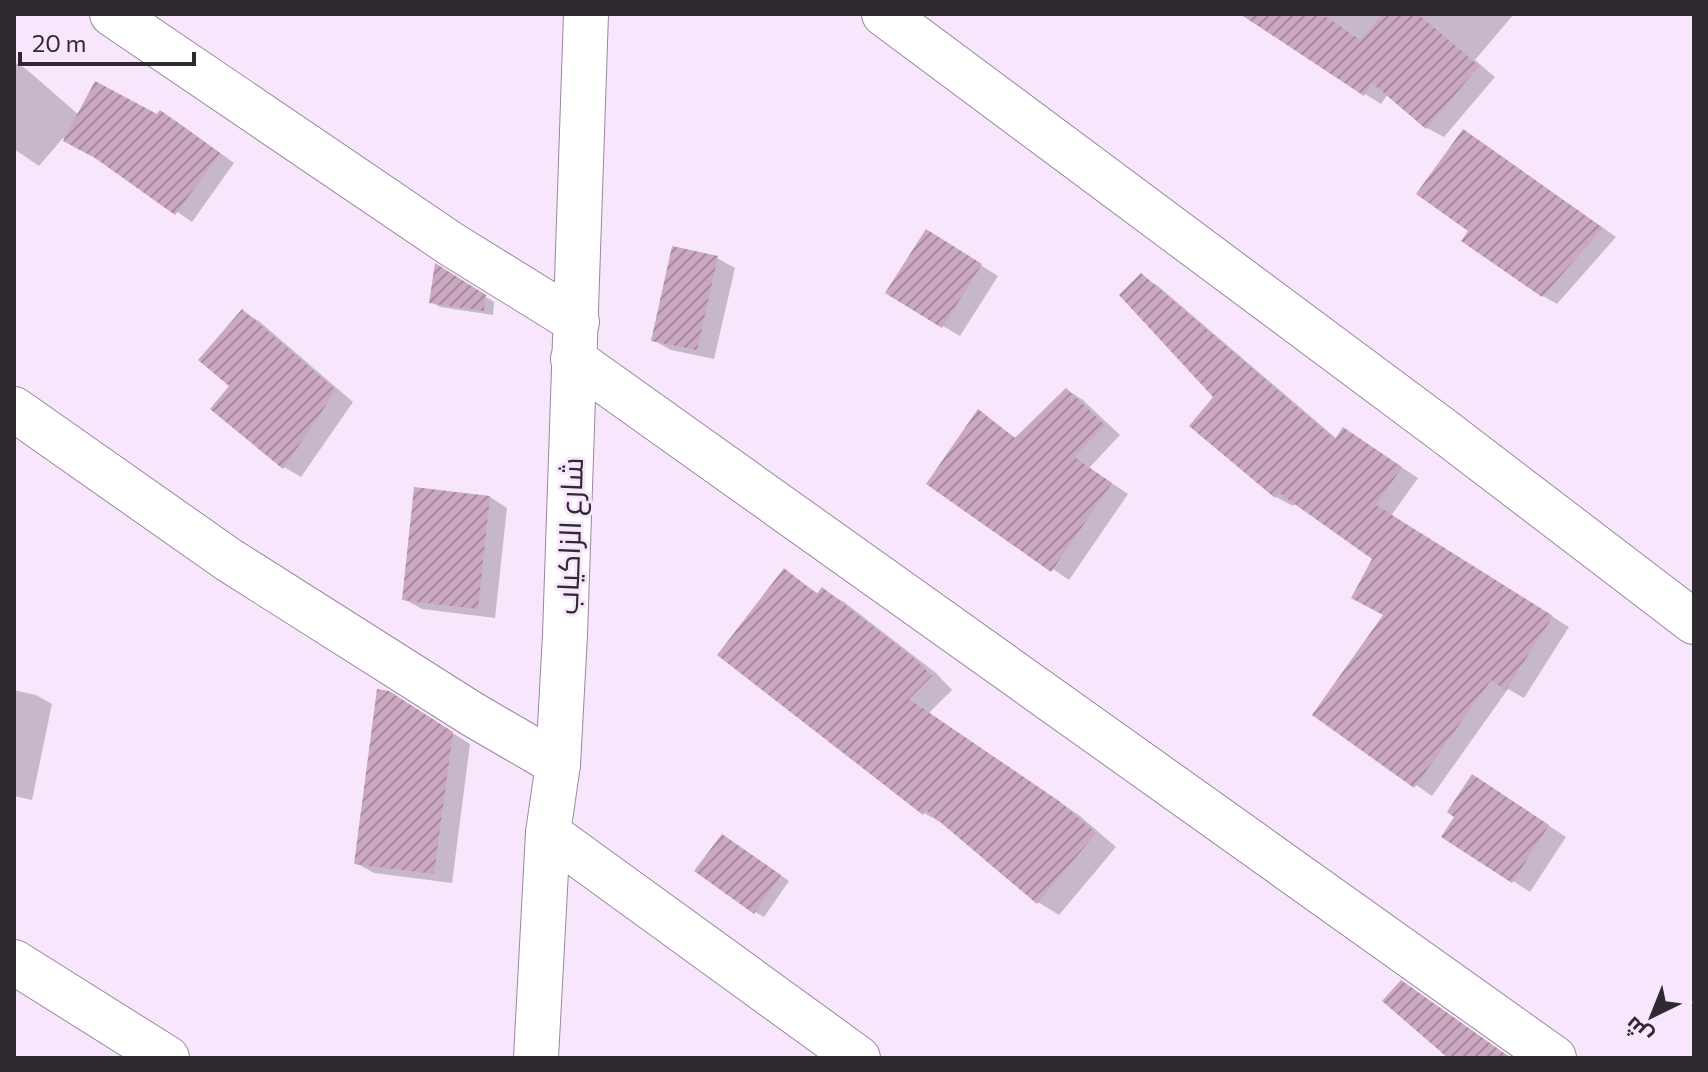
<svg xmlns="http://www.w3.org/2000/svg" width="1708" height="1072" font-family="Commissioner,Cairo,sans-serif">
<defs>
<pattern id="building-hatch" width="6" height="6" patternUnits="userSpaceOnUse" patternTransform="scale(2)"><rect width="6" height="6" fill="#cba8c0"/><path d="M-1 1l2-2M0 6l6-6M5 7l2-2" fill="none" stroke="#a5899d"/></pattern>
</defs>
<rect width="100%" height="100%" fill="#f8e7fc"/>
<!-- shadow -->
<path fill="#0003" d="M 1286,14 L 1514,14 L 1475,60 L 1495,77 L 1444,137 L 1427,128 L 1388,94 L 1381,104 L 1365,94 Z
M 14,62 L 26,69 L 79,115 L 158,117 L 176,121 L 234,163 L 192,222 L 100,159 L 63,138 L 39,166 L 14,149 Z
M 1477,139 L 1616,237 L 1557,304 L 1543,296 L 1471,230 Z
M 944,242 L 998,276 L 960,336 L 943,326 Z
M 717,258 L 735,268 L 714,359 L 671,350 L 653,340 Z
M 437,267 L 494,302 L 493,315 L 440,307 L 431,302 Z
M 1141,276 L 1158,286 L 1337,439 L 1344,429 L 1418,478 L 1391,516 L 1569,627 L 1524,698 L 1508,689 L 1432,796 L 1315,715 L 1385,615 L 1374,558 L 1296,503 L 1293,506 L 1276,497 L 1192,426 L 1216,397 Z
M 242,311 L 260,322 L 353,402 L 301,477 L 284,467 L 232,386 Z
M 1067,390 L 1083,400 L 1120,435 L 1089,468 L 1128,494 L 1069,580 L 928,484 L 978,412 L 1017,439 Z
M 490,497 L 507,508 L 495,618 L 422,609 L 404,599 Z
M 784,571 L 819,594 L 823,590 L 844,602 L 936,673 L 952,690 L 929,713 L 1080,816 L 1116,847 L 1059,915 L 1038,902 L 945,825 L 924,813 Z
M 14,690 L 36,695 L 52,704 L 32,800 L 14,796 Z
M 407,704 L 470,744 L 452,883 L 374,873 L 356,863 Z
M 1490,787 L 1566,837 L 1530,892 L 1513,881 Z
M 731,841 L 789,881 L 764,917 L 755,912 Z"/>
<!-- building -->
<path fill="url(#building-hatch)" d="M 1240,14 L 1322,14 L 1360,40 L 1383,14 L 1418,14 L 1479,66 L 1426,129 L 1372,83 L 1364,96 Z
M 95,81 L 157,114 L 160,110 L 220,153 L 175,215 L 95,158 L 63,141 Z
M 1463,129 L 1603,228 L 1542,297 L 1461,241 L 1468,231 L 1416,194 Z
M 926,229 L 982,264 L 942,328 L 885,293 Z
M 672,246 L 718,256 L 697,350 L 651,341 Z
M 435,263 L 486,295 L 484,311 L 429,303 Z
M 1141,273 L 1335,439 L 1343,427 L 1402,467 L 1376,505 L 1553,616 L 1506,690 L 1491,680 L 1414,788 L 1312,715 L 1383,615 L 1351,598 L 1372,559 L 1279,493 L 1275,498 L 1189,426 L 1213,397 L 1119,295 Z
M 242,309 L 336,390 L 283,469 L 210,409 L 229,386 L 198,360 Z
M 1066,388 L 1105,425 L 1074,457 L 1112,483 L 1051,572 L 926,484 L 978,409 L 1015,438 Z
M 414,487 L 490,496 L 478,609 L 402,600 Z
M 784,568 L 817,594 L 822,587 L 915,659 L 932,676 L 909,699 L 1059,801 L 1096,833 L 1037,904 L 926,810 L 923,815 L 717,655 Z
M 377,689 L 389,691 L 453,732 L 434,874 L 354,864 Z
M 1472,774 L 1549,825 L 1512,883 L 1441,837 L 1454,817 L 1447,812 Z
M 722,834 L 781,875 L 754,914 L 694,871 Z
M 1401,980 L 1511,1058 L 1448,1058 L 1382,1001 Z"/>
<g fill="none" stroke-linecap="round" stroke-linejoin="round">
<defs>
<path id="street" d="M 112,14 L 451,244 L 577,322
M 884,14 L 1444,431 L 1694,622
M 573,359 L 1554,1058
M 14,409 L 229,560 L 472,714 L 558,764
M 548,833 L 858,1058
M 14,962 L 167,1058"/>
<path id="secondary" d="M 536,1058 L 548,833 L 558,764 L 565,635 L 586,14"/>
</defs>
<!-- street casing -->
<use href="#street" stroke="#99879e" stroke-width="46"/>
<!-- secondary casing -->
<use href="#secondary" stroke="#99879e" stroke-width="46"/>
<!-- street -->
<use href="#street" stroke="#fff" stroke-width="44"/>
<!-- secondary -->
<use href="#secondary" stroke="#fff" stroke-width="44"/>
</g>
<g text-anchor="middle" dominant-baseline="central" stroke-width="6" stroke-linejoin="round" paint-order="stroke">
<!-- street labels -->
<g font-size="30" fill="#302932" stroke="#f8e7fc">
<text transform="translate(568 536) rotate(-88)">شارع الزاكياب</text>
</g>
</g>
<!-- border -->
<rect width="1708" height="1072" fill="none" stroke="#302932" stroke-width="32"/>
<!-- north arrow -->
<g transform="translate(1652 1016) rotate(223)" stroke="#f8e7fc" stroke-width="6" paint-order="stroke">
<path d="M0-6L14 30L0 20L-14 30Z" fill="#302932"/>
<text y="-12" font-size="22" font-weight="bold" text-anchor="middle" fill="#302932">ش</text>
</g>
<!-- scale -->
<path d="M20 52v12h174v-12" fill="none" stroke="#302932" stroke-width="4"/>
<text x="32" y="52" font-size="24" fill="#302932" stroke="#f8e7fc" stroke-width="6" paint-order="stroke">20 m</text>
</svg>
